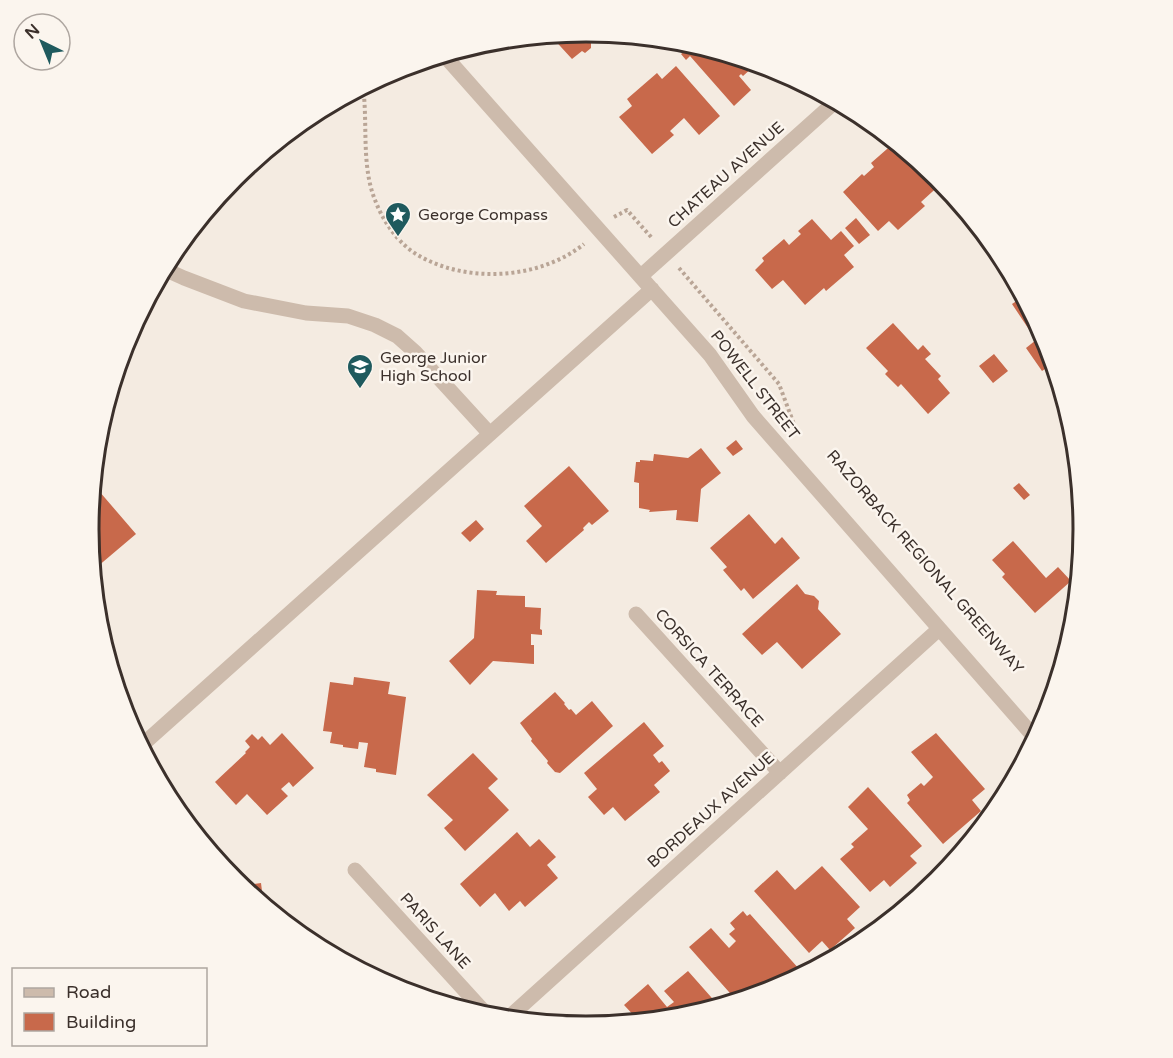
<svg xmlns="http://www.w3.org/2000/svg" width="1173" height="1058" font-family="'Varela Round',sans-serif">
<rect width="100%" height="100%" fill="#f4ebe1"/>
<!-- building -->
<path fill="#c8694b" d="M 586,32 L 601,33 L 591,42 L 591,48 L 585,53 L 582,51 L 572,59 L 550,35 Z
M 690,43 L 769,67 L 760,75 L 753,67 L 743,76 L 741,74 L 739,76 L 751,90 L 734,106 L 690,56 L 686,60 L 681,54 L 685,51 L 683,49 Z
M 676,66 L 720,116 L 699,135 L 684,118 L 670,131 L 674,135 L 652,154 L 619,117 L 632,106 L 627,99 L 657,73 L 662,79 Z
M 895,142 L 943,182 L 921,202 L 925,206 L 898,230 L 889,221 L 878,231 L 843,192 L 862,174 L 864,176 L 874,167 L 871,163 Z
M 856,218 L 870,235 L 859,244 L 845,228 Z
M 812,219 L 831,240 L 841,231 L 854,246 L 844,255 L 854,267 L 826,291 L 824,288 L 805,305 L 783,280 L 772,289 L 755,270 L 764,261 L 762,258 L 784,239 L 789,245 L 801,234 L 798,231 Z
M 1024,296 L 1046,339 L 1054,363 L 1042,371 L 1026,348 L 1036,340 L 1012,304 Z
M 893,323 L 918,350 L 923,345 L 931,354 L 925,359 L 941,376 L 938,379 L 950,393 L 928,414 L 901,384 L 898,387 L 885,374 L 888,371 L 866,348 Z
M 994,354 L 1008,371 L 993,383 L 979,366 Z
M 736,440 L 743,449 L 733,456 L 726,448 Z
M 701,448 L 721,473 L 701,489 L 698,522 L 676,520 L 677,510 L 649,512 L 650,510 L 639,508 L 639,483 L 634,482 L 636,462 L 640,462 L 640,460 L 653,461 L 654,454 L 688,458 Z
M 569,466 L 609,511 L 592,525 L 589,522 L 583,528 L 584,530 L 546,563 L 526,541 L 542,526 L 524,506 Z
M 1019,483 L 1030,495 L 1024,500 L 1013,488 Z
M 93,484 L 136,534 L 97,567 L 94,576 L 89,529 Z
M 749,514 L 775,544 L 782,537 L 800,558 L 753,599 L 744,588 L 741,591 L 723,570 L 727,567 L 710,548 Z
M 476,520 L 484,529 L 470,542 L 461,533 Z
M 1013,541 L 1046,578 L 1058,567 L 1071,581 L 1035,613 L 1002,577 L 1005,574 L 992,560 Z
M 797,584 L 805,594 L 814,596 L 819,601 L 818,609 L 841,634 L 802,669 L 777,642 L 762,655 L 742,634 Z
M 477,590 L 497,591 L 496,595 L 525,596 L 525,607 L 541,608 L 540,629 L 542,630 L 542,635 L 531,634 L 531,645 L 534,645 L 534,664 L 493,661 L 470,685 L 449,661 L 474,638 Z
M 354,677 L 390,682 L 388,694 L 406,697 L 396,775 L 376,772 L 376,769 L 364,767 L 368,743 L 359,742 L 358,749 L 343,747 L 343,745 L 330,743 L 332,732 L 323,731 L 330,682 L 353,685 Z
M 555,692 L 565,703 L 564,704 L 569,710 L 571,709 L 576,715 L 592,701 L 613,726 L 560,773 L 555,772 L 547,763 L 548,761 L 531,741 L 532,739 L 520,723 Z
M 644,722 L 664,746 L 653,755 L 659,763 L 662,761 L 670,771 L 654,785 L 660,792 L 625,821 L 613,807 L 604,815 L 588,797 L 597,789 L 584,773 Z
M 282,733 L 314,768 L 293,787 L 289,782 L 281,789 L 288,796 L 267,815 L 247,794 L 236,805 L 215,782 L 246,753 L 245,752 L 250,747 L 245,741 L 252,734 L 258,740 L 262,736 L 270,745 Z
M 936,733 L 985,789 L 972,800 L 981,811 L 943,844 L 907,803 L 910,800 L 907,795 L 921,783 L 924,786 L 933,777 L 911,752 Z
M 473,753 L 498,779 L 488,788 L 509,810 L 465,851 L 444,828 L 453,820 L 427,795 Z
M 868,787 L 922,846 L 910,856 L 917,863 L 890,887 L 884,880 L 870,892 L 840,859 L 854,847 L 851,844 L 868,829 L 848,807 Z
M 517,832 L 530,847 L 539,839 L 556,857 L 547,865 L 558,878 L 525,907 L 520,901 L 509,911 L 495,893 L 480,907 L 460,884 Z
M 222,850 L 225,869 L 211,852 Z
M 822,866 L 860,907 L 847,919 L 855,928 L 830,950 L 822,941 L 809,953 L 754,891 L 777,870 L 795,890 Z
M 261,883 L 262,891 L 261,892 L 262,903 L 241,886 Z
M 743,911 L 747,916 L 750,914 L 800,970 L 780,987 L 772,978 L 751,997 L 737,1001 L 689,947 L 711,928 L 729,948 L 736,941 L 729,934 L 735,929 L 730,923 Z
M 688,971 L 719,1006 L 683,1017 L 639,1021 L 624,1005 L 648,984 L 667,1007 L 674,1002 L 664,991 Z"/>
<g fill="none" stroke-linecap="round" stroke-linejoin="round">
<!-- path -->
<path stroke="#b9a596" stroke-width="4" stroke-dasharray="3 3" stroke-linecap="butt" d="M 363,87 C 368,124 361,165 375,200 C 383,221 397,242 416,254 C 465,284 539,280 584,244
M 614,217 L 627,210 L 652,238
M 679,268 L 779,384 L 795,427 L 800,435"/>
<!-- minor -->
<path stroke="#cdbbac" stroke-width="15" d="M 444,55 L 710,355 L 753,416 L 1036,739
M 164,269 L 184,278 L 244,301 L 306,313 L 348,316 L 375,325 L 397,336 L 415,352 L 490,434
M 641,276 L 836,101
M 636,614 L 780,773
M 141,746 L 652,289
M 355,870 L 489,1017
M 507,1019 L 939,629"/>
</g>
<!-- icons -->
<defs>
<symbol id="sight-pin" viewBox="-11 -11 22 30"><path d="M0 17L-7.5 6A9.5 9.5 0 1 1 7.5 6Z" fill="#1f5a5e" stroke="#fbf5ee"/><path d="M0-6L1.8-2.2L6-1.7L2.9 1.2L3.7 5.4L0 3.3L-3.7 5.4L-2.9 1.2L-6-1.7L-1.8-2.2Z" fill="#fff"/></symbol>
<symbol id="school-pin" viewBox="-11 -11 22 30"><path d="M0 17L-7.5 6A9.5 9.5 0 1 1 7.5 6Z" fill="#1f5a5e" stroke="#fbf5ee"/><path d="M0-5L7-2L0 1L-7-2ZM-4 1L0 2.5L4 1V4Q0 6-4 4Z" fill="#fff"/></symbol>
</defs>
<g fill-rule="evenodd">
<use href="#sight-pin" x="383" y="200" width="30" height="40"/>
<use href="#school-pin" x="345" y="352" width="30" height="40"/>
</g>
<g text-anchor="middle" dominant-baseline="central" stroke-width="5" stroke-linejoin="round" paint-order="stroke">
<!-- street labels -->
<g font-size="16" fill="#3b302b" stroke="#fbf5ee">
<text transform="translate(726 175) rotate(-42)">CHATEAU AVENUE</text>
<text transform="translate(755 385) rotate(52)">POWELL STREET</text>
<text transform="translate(925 562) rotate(49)">RAZORBACK REGIONAL GREENWAY</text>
<text transform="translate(709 668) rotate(48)">CORSICA TERRACE</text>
<text transform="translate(711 810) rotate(-42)">BORDEAUX AVENUE</text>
<text transform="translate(435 931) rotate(48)">PARIS LANE</text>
</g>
<!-- poi labels -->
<g font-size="16" fill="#3b302b" stroke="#fbf5ee" text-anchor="start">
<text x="418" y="215">George Compass</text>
<text x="380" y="358">George Junior<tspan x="380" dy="18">High School</tspan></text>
</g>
</g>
<!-- crop -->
<path d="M0 0H1173V1058H0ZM99 529a487 487 0 1 1 974 0a487 487 0 1 1-974 0Z" fill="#fbf5ee" fill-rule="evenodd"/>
<path fill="none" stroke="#3b302b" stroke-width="3" d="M99 529a487 487 0 1 1 974 0a487 487 0 1 1-974 0Z"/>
<!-- legend -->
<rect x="12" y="968" width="195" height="78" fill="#fbf5ee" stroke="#aea6a0" stroke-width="1.5"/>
<rect x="24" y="988" width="30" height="9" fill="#cdbbac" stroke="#aea6a0" stroke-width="1.5"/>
<text x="66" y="998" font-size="18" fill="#3b302b">Road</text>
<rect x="24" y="1013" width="30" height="18" fill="#c8694b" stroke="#aea6a0" stroke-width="1.5"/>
<text x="66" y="1028" font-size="18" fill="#3b302b">Building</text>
<!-- north arrow -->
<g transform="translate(42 42) rotate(317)"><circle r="28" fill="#fbf5ee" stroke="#aea6a0" stroke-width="1.5"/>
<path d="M0-4.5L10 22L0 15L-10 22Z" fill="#1f5a5e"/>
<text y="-9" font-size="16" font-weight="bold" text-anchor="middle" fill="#3b302b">N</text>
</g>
</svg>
